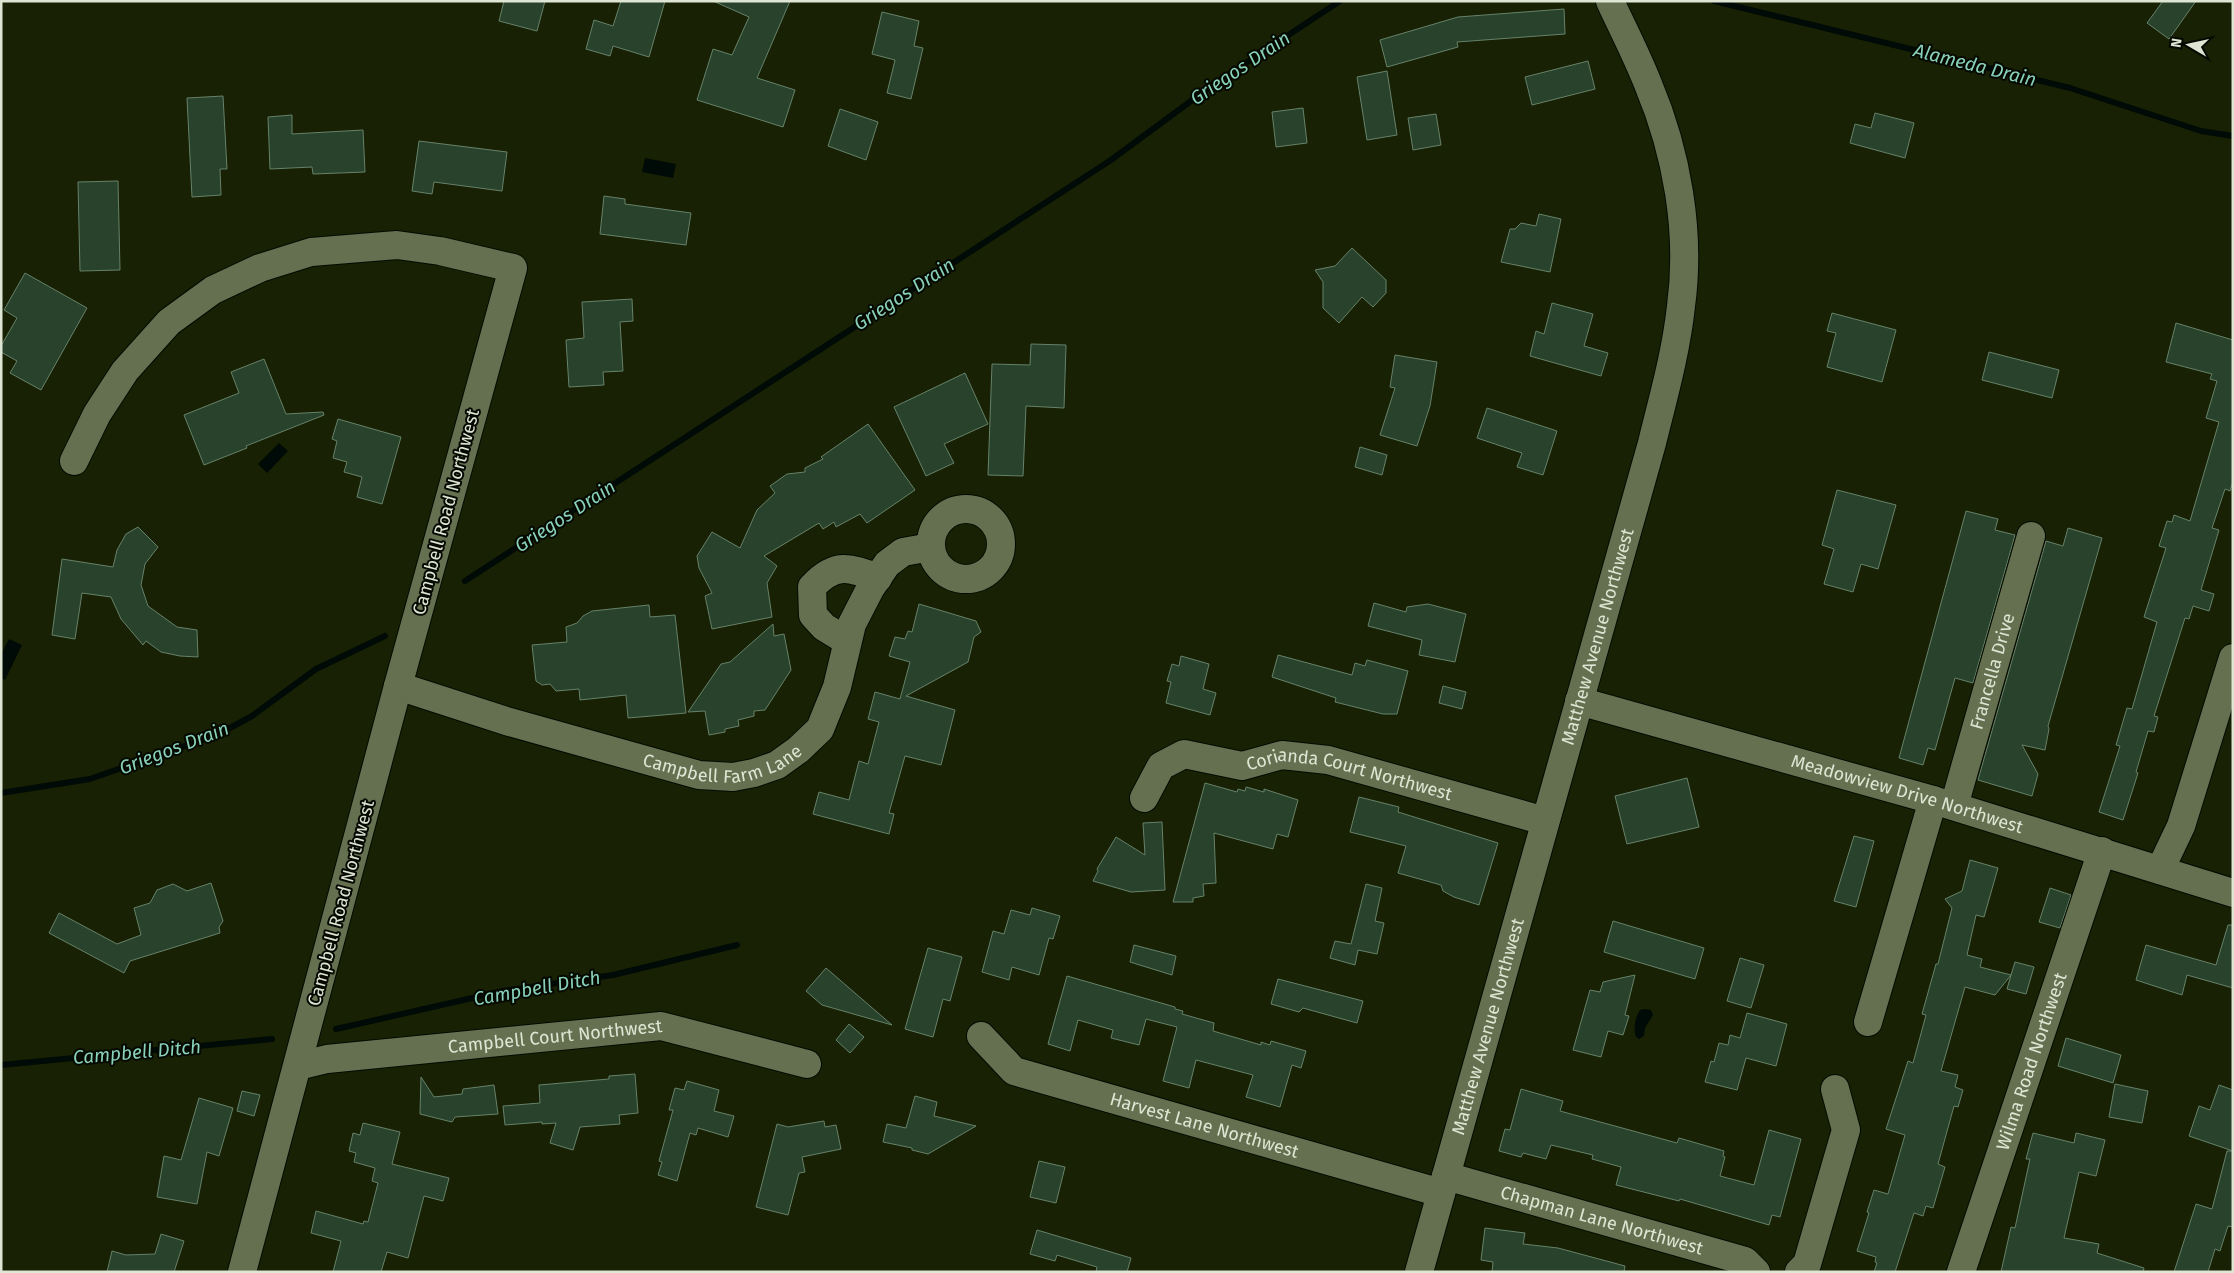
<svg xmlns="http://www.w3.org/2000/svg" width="2234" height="1273" font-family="'Fira Sans',sans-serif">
<rect width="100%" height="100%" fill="#192104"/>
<!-- water -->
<path fill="#000a06" d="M 645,158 L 676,164 L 673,178 L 642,172 Z
M 279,443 L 288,451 L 267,473 L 258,464 Z
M 9,639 L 22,645 L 5,680 L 1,678 L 1,654 Z
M 1644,1009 L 1651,1010 L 1653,1015 L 1645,1028 L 1644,1036 L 1639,1039 L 1636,1037 C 1633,1028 1635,1018 1640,1010 Z"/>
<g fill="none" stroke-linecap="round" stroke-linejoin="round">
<!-- stream -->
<path stroke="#000a06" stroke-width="6" d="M 1714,1 L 2070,88 L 2201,131 L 2233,136
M 465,581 L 1111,160 L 1214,84 L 1340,1
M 1,793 L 90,779 L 219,734 L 252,716 L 316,669 L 385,636
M 336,1029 L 503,991 L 613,975 L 737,945
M 1,1065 L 272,1039"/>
</g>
<!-- building -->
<path fill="#28422c" stroke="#668269" d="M 504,1 L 545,1 L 537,31 L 499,21 Z
M 621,1 L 665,1 L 649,57 L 613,46 L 610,56 L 586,49 L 594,20 L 613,26 Z
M 713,1 L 790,1 L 757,78 L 795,90 L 783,127 L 697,100 L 713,49 L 732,55 L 749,17 Z
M 2163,1 L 2196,1 L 2169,39 L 2147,23 Z
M 1564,9 L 1565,34 L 1457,42 L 1458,47 L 1387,67 L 1380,40 L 1458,17 Z
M 882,12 L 919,21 L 914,46 L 923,48 L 911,99 L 887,93 L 895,60 L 872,54 Z
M 1588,61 L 1595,89 L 1532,105 L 1525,77 Z
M 1387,71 L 1397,135 L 1367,140 L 1357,77 Z
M 223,96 L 227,169 L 220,169 L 221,195 L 192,197 L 187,98 Z
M 1303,108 L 1307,143 L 1276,147 L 1272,112 Z
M 840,109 L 878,122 L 866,160 L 828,146 Z
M 1875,113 L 1914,123 L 1905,158 L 1850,143 L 1855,124 L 1871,128 Z
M 1436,114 L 1441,145 L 1413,150 L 1408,118 Z
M 292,115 L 292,134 L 363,130 L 365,172 L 313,174 L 312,167 L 270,169 L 268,117 Z
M 419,141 L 507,152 L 502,191 L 434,182 L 432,194 L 412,191 Z
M 118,181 L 120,270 L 80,271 L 78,182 Z
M 604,196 L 625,199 L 625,204 L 691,213 L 686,245 L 600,234 Z
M 1539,214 L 1561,219 L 1550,272 L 1501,262 L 1510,229 L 1515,229 L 1521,223 L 1536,226 Z
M 1352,248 L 1386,280 L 1386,293 L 1373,307 L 1362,297 L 1339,323 L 1323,308 L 1323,282 L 1315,270 L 1335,266 Z
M 25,273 L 87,308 L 41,390 L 10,373 L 17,361 L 1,352 L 1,346 L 17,318 L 4,310 Z
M 632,299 L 633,321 L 620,322 L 623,371 L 603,372 L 604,385 L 569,387 L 566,340 L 584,338 L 582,302 Z
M 1552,303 L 1593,314 L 1584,346 L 1608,353 L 1601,376 L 1530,356 L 1536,331 L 1544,334 Z
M 1832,313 L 1896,330 L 1882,382 L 1827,367 L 1836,333 L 1827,331 Z
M 2176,323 L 2233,340 L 2233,481 L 2230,491 L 2225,489 L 2212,528 L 2219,530 L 2201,590 L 2214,594 L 2209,611 L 2193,606 L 2189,619 L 2185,618 L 2154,716 L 2158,717 L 2154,732 L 2148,731 L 2136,772 L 2138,773 L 2123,820 L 2099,812 L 2120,746 L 2116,745 L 2127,708 L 2132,709 L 2157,622 L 2144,617 L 2166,548 L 2159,546 L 2167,521 L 2172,522 L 2174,515 L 2190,521 L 2219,422 L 2206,418 L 2217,381 L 2210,379 L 2212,374 L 2166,362 Z
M 1031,344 L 1066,345 L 1064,408 L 1026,406 L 1023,476 L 988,475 L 992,364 L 1030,365 Z
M 1989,352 L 2059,370 L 2052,398 L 1982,380 Z
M 1395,355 L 1437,362 L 1430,406 L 1417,446 L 1380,435 L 1395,388 L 1390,387 Z
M 264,359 L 286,414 L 323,412 L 324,415 L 246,446 L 247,448 L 204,465 L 184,415 L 239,393 L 231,372 Z
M 965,373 L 988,424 L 944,444 L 954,463 L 926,476 L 894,407 Z
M 1487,408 L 1557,431 L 1543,475 L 1517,467 L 1522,453 L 1477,438 Z
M 338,419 L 401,437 L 382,504 L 357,497 L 362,477 L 344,472 L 347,462 L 333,458 L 337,441 L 332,439 Z
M 868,424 L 915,490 L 867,523 L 860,514 L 836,527 L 834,522 L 823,529 L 819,523 L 764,556 L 777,566 L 767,583 L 772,617 L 712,629 L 705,596 L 712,593 L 699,568 L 697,556 L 712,532 L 740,548 L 757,510 L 775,493 L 770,486 L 787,474 L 805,472 L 805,468 L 823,459 L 821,457 Z
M 1360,447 L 1387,455 L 1382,475 L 1355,467 Z
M 1837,490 L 1896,505 L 1878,569 L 1861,564 L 1853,592 L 1824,584 L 1834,549 L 1822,545 Z
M 1966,511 L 1998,519 L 1995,530 L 2015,535 L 1973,683 L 1955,678 L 1935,750 L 1928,748 L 1923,765 L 1899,758 Z
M 138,527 L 158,547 L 145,564 L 141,585 L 148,606 L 177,627 L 197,630 L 198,657 L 180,656 L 161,652 L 146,641 L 143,645 L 121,619 L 111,597 L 82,593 L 75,639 L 52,635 L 62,559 L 113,567 L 117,550 L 126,534 Z
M 2068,528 L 2102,538 L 2048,726 L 2049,729 L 2045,750 L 2022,745 L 2038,774 L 2032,796 L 1978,780 L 2046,541 L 2063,546 Z
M 1374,603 L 1406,612 L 1407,607 L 1428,604 L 1466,614 L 1455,662 L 1419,655 L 1422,640 L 1368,626 Z
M 919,604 L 976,621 L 981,632 L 974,637 L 968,662 L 906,696 L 955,710 L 941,765 L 905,756 L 889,813 L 894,814 L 889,834 L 813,814 L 819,792 L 849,800 L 859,761 L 868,764 L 879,722 L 868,719 L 875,692 L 900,699 L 910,662 L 889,656 L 895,637 L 905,639 L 908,631 L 912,632 Z
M 649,605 L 650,617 L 675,615 L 686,713 L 628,718 L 626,695 L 580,700 L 579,689 L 556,691 L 550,684 L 542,685 L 536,681 L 532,645 L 567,642 L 566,627 L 577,623 L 583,616 L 592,611 Z
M 773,624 L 774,636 L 784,634 L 791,670 L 765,710 L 754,711 L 754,716 L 738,720 L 739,726 L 725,729 L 725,732 L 709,735 L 705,711 L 688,712 L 721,664 L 730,662 Z
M 1278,655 L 1352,675 L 1355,663 L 1365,666 L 1367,660 L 1408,671 L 1397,714 L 1383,714 L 1335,702 L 1336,698 L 1272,677 Z
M 1181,656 L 1209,664 L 1203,689 L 1216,693 L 1210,715 L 1166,703 L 1171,682 L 1167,681 L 1172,664 L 1179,666 Z
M 1443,686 L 1466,692 L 1462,709 L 1439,703 Z
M 1687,778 L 1699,827 L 1627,844 L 1615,796 Z
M 1205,783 L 1237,792 L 1238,789 L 1245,791 L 1246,787 L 1264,792 L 1264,789 L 1298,800 L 1288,837 L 1277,834 L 1273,849 L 1214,833 L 1216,883 L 1203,884 L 1204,896 L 1193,898 L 1193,902 L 1173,902 Z
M 1359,797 L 1399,807 L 1398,812 L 1498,843 L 1479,905 L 1454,897 L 1443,891 L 1441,885 L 1398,873 L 1406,846 L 1350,832 Z
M 1162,822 L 1165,890 L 1131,892 L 1093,881 L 1098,871 L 1097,869 L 1116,837 L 1145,855 L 1143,823 Z
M 1854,836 L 1874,841 L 1856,907 L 1834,901 Z
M 1970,860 L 1998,868 L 1984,917 L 1976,915 L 1967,955 L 1982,959 L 1980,967 L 2011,975 L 2015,962 L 2034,967 L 2026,994 L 2007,989 L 2011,975 L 1995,995 L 1965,987 L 1941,1071 L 1958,1075 L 1955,1087 L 1963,1090 L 1958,1107 L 1954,1106 L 1938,1164 L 1945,1167 L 1933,1208 L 1926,1206 L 1923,1216 L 1914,1213 L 1895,1272 L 1874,1272 L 1877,1263 L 1875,1262 L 1876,1257 L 1857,1251 L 1869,1213 L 1867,1212 L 1874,1190 L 1888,1194 L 1905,1135 L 1886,1129 L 1908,1061 L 1913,1063 L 1926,1015 L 1922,1014 L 1936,964 L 1938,964 L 1952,908 L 1945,899 L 1962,891 Z
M 211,883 L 223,921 L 219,927 L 220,933 L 130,961 L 124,973 L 49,933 L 59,913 L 117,944 L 141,935 L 134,908 L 150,903 L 157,890 L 173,884 L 187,891 Z
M 1366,884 L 1382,888 L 1375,921 L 1384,923 L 1377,954 L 1358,950 L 1355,965 L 1330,958 L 1335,941 L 1351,944 Z
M 2050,888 L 2071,895 L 2060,928 L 2039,922 Z
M 1032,908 L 1060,916 L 1053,939 L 1049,938 L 1039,975 L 1012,967 L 1009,980 L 982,972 L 993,931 L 1004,934 L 1011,910 L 1030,915 Z
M 1613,921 L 1704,948 L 1695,979 L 1604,952 Z
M 2228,925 L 2233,925 L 2233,988 L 2187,975 L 2182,995 L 2136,980 L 2146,945 L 2216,965 Z
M 1134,945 L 1176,956 L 1172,975 L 1130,962 Z
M 928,948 L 962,957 L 950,1001 L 943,999 L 933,1037 L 905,1029 Z
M 1740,958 L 1764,965 L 1751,1008 L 1727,1001 Z
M 826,968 L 892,1025 L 822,1005 L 806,991 Z
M 1635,975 L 1625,1015 L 1629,1016 L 1623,1035 L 1608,1031 L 1601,1057 L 1573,1050 L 1590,990 L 1600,992 L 1603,982 Z
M 1067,976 L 1175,1007 L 1175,1009 L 1183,1011 L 1182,1014 L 1214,1023 L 1213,1031 L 1261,1045 L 1261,1042 L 1270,1045 L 1271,1041 L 1306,1051 L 1301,1068 L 1292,1065 L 1280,1107 L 1246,1097 L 1253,1075 L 1196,1060 L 1189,1088 L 1163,1081 L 1177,1027 L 1146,1019 L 1139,1045 L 1111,1038 L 1113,1030 L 1078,1020 L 1070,1051 L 1048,1044 Z
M 1278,979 L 1363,1001 L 1357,1023 L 1303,1008 L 1299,1012 L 1271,1004 Z
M 1747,1013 L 1787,1024 L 1776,1066 L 1746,1058 L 1737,1090 L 1705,1082 L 1711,1061 L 1714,1062 L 1719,1043 L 1728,1045 L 1730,1035 L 1740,1038 Z
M 849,1024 L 864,1037 L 850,1053 L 836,1040 Z
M 2066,1038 L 2121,1055 L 2113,1083 L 2058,1066 Z
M 635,1074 L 638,1113 L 619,1115 L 620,1124 L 580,1127 L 573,1150 L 550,1143 L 556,1123 L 542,1124 L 542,1122 L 505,1125 L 503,1106 L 540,1103 L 539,1085 L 609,1079 L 609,1076 Z
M 421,1077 L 434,1097 L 462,1094 L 463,1089 L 494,1085 L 498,1114 L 455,1117 L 452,1122 L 420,1114 Z
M 687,1081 L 719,1090 L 714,1111 L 734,1116 L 728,1137 L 698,1128 L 696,1135 L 690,1133 L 677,1181 L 658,1175 L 662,1162 L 659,1161 L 673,1110 L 669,1110 L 675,1088 L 684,1090 Z
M 2115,1084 L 2148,1091 L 2142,1123 L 2109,1117 Z
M 2219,1085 L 2233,1090 L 2233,1151 L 2189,1136 L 2199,1106 L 2210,1110 Z
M 1521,1089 L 1563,1101 L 1560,1111 L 1677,1143 L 1679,1138 L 1724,1151 L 1723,1156 L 1725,1157 L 1720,1176 L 1754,1185 L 1769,1130 L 1801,1139 L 1780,1217 L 1772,1215 L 1769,1225 L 1680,1199 L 1679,1201 L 1616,1185 L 1621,1167 L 1592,1159 L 1593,1155 L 1551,1145 L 1546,1159 L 1523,1153 L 1521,1157 L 1499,1151 L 1505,1129 L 1510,1130 Z
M 242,1091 L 260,1095 L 254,1116 L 237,1111 Z
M 915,1096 L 937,1102 L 934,1116 L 976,1126 L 928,1154 L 912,1150 L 912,1148 L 883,1142 L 887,1124 L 906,1128 Z
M 199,1098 L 233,1108 L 219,1156 L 207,1152 L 197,1204 L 157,1197 L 164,1156 L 181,1160 Z
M 824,1121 L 825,1127 L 836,1125 L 841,1149 L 802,1157 L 805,1172 L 799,1173 L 788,1215 L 756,1207 L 777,1124 L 788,1127 Z
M 363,1123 L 400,1132 L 392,1164 L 449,1178 L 443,1201 L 424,1196 L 408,1258 L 387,1252 L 381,1272 L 333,1272 L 341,1241 L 311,1233 L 316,1211 L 363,1224 L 364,1221 L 368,1222 L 378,1183 L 372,1181 L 375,1168 L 354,1162 L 356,1153 L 349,1151 L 353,1133 L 360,1135 Z
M 2033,1133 L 2074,1143 L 2076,1133 L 2105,1140 L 2096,1176 L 2079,1172 L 2064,1238 L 2099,1244 L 2097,1253 L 2144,1268 L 2143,1272 L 2001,1272 L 2011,1227 L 2015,1228 L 2030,1159 L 2026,1159 Z
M 2227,1151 L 2233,1151 L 2233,1227 L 2228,1226 L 2220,1251 L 2215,1249 L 2208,1272 L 2174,1272 L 2196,1204 L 2212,1209 Z
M 1039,1161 L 1065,1167 L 1056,1203 L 1030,1197 Z
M 1485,1228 L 1525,1233 L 1523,1244 L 1558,1248 L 1625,1266 L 1624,1272 L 1492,1272 L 1493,1262 L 1481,1260 Z
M 1037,1230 L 1131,1258 L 1127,1272 L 1096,1272 L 1097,1267 L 1057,1255 L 1055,1261 L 1030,1254 Z
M 161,1234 L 184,1241 L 174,1272 L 107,1272 L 112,1251 L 126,1255 L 155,1254 Z"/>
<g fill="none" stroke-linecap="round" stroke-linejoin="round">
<defs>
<g id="minor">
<path d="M 74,461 L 97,414 L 125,371 L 169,322 L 213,290 L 260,268 L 311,252 L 397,245 L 440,251 L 513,268 L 398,686 L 242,1272"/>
<circle cx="966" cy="544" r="35"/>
<path d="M 847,641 L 824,627 L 813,615 L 812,587 C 835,562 849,567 878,578"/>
<path id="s1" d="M 398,686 L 506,721 L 699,775 L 733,777 L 754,773 L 777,765 L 798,750 L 820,729 L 837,687 L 852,624 L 870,589 L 887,564 L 903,552 L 931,547"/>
<path id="s2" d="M 1579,701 L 1933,800 L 2233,893"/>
<path id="s3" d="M 1144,798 L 1161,766 L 1184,754 L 1242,766 L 1282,755 L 1328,760 L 1545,821"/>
<path id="s4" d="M 1954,806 L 2031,536"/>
<path d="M 2160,870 L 2181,826 L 2233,658"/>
<path d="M 1868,1022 L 1933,800"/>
<path id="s5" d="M 981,1036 L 1014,1071 L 1441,1193"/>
<path id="s6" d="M 298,1066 L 327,1059 L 661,1026 L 807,1064"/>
<path id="s7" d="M 1446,1176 L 1745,1261 L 1756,1272"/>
<path id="s8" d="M 1419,1272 L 1652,443 C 1663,398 1676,353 1681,306 C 1691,232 1677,153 1648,84 C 1637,56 1623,29 1610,1"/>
<path d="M 1799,1272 L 1807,1264 L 1846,1130 L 1835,1089"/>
<path id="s9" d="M 1961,1272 L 2102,851"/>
</g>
</defs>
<!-- minor casing -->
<use href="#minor" stroke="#050a00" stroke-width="30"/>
<!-- minor -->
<use href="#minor" stroke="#657050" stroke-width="28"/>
</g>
<g text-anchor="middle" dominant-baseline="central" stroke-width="4" stroke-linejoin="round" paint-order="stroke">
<!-- street labels -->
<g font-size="18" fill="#dee5d3" stroke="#060901">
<text transform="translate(446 512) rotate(-75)">Campbell Road Northwest</text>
<text stroke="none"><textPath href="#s8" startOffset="660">Matthew Avenue Northwest</textPath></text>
<text stroke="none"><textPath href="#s4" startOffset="140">Francella Drive</textPath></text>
<text stroke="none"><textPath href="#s1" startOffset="339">Campbell Farm Lane</textPath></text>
<text stroke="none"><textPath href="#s3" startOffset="232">Corianda Court Northwest</textPath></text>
<text stroke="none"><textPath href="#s2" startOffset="341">Meadowview Drive Northwest</textPath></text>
<text transform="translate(341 903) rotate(-75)">Campbell Road Northwest</text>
<text stroke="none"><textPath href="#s8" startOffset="255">Matthew Avenue Northwest</textPath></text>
<text stroke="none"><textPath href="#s6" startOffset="259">Campbell Court Northwest</textPath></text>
<text stroke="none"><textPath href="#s9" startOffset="222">Wilma Road Northwest</textPath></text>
<text stroke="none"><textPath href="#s5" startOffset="246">Harvest Lane Northwest</textPath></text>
<text stroke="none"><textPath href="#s7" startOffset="162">Chapman Lane Northwest</textPath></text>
</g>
<!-- water labels -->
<g font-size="19" font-style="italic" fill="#88d1ba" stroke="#060901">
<text transform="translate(1975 65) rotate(14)">Alameda Drain</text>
<text transform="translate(1240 68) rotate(-34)">Griegos Drain</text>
<text transform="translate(904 294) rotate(-33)">Griegos Drain</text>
<text transform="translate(565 516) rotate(-33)">Griegos Drain</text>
<text transform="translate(174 748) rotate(-21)">Griegos Drain</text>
<text transform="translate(537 988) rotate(-10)">Campbell Ditch</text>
<text transform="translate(137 1052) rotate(-5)">Campbell Ditch</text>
</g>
</g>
<!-- border -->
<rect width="2234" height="1273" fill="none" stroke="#dee5d3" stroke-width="5"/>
<!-- north arrow -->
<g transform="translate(2189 45) rotate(279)" stroke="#060901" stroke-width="4" paint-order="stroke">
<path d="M0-4L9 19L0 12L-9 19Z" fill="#dee5d3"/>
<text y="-8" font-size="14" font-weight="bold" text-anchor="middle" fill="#dee5d3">N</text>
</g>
</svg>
